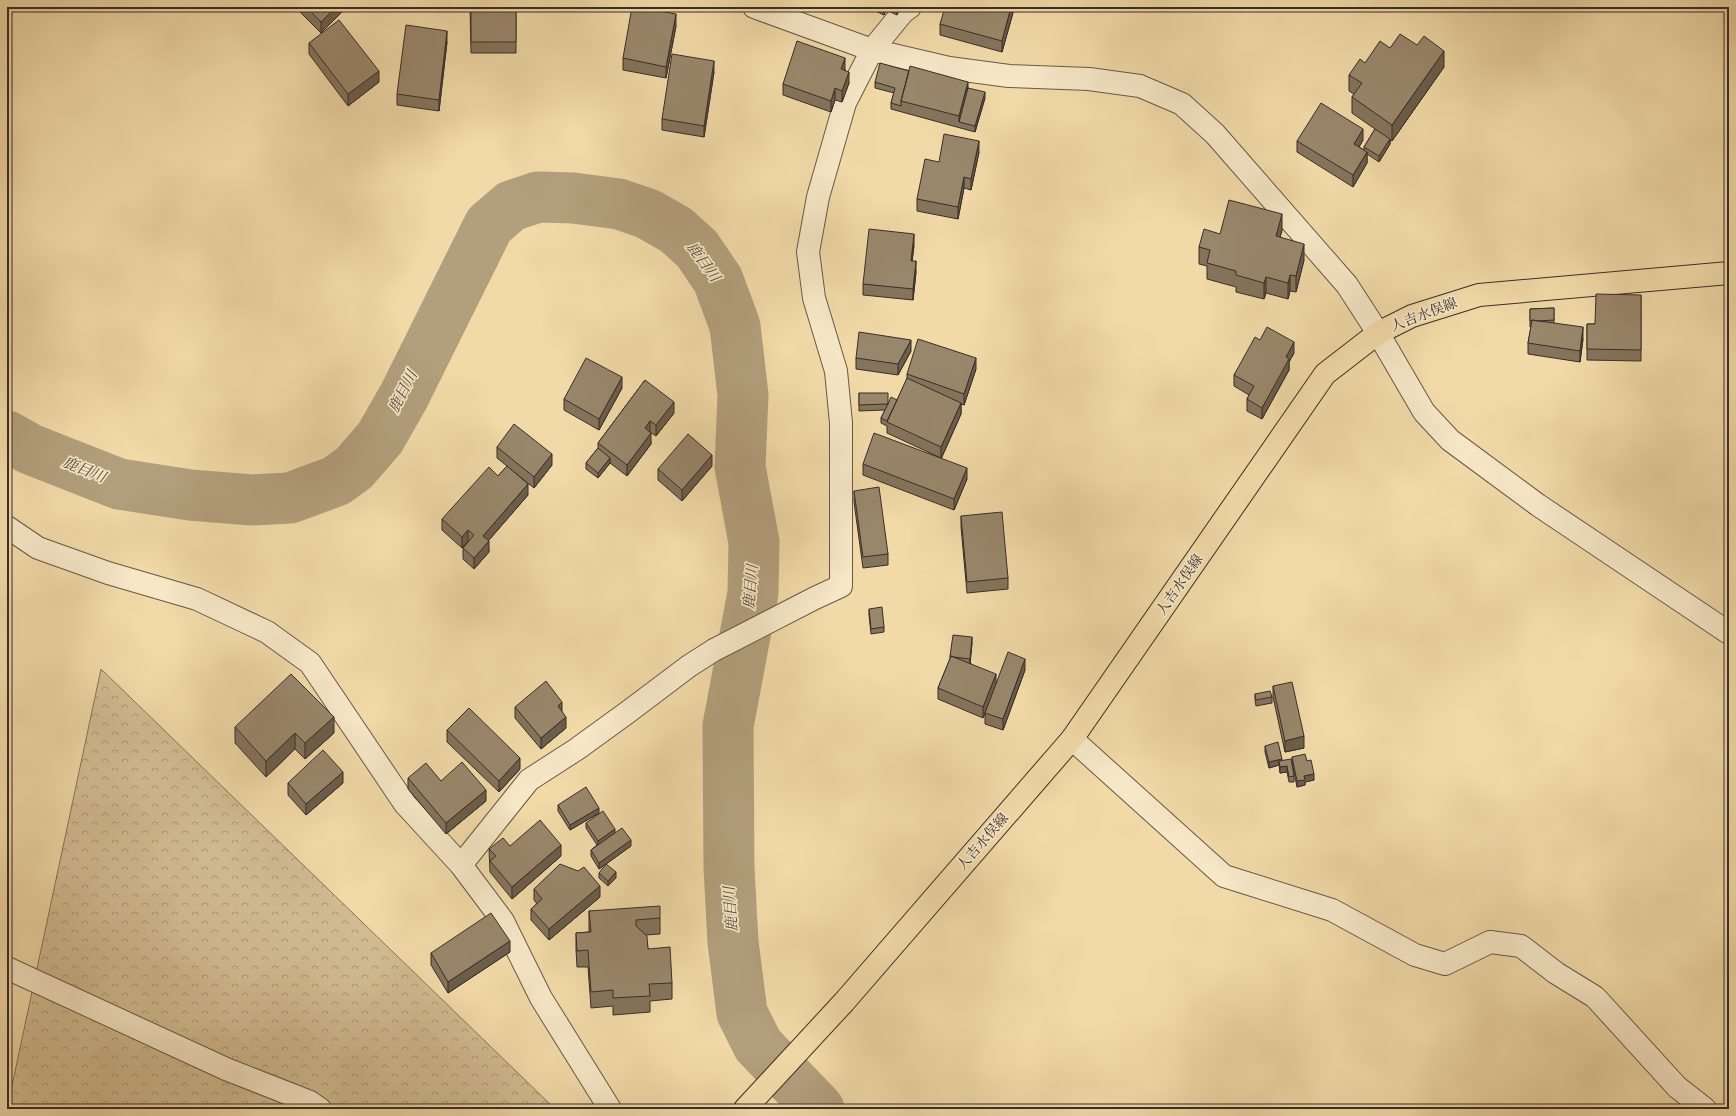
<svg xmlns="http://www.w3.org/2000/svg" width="1736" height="1116" font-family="'IM FELL English','Noto Serif JP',serif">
<defs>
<pattern id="forest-crowns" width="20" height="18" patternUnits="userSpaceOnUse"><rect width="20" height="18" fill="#d2bd92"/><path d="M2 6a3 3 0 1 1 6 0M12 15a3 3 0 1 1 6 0" fill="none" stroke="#ab9a77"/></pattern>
</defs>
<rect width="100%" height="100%" fill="#f1daa8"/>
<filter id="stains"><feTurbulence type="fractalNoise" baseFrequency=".005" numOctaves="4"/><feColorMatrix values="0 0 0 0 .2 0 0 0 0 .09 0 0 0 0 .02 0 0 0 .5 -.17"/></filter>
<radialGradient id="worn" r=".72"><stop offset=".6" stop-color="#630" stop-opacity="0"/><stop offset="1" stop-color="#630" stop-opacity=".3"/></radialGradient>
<!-- forest -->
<path fill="url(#forest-crowns)" stroke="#86755d" d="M 101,669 L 555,1109 L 7,1109 Z"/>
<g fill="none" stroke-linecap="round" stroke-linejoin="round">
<!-- river -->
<path stroke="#b29f7c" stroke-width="51" d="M 7,436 L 30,449 L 119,484 L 190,495 L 252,500 L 290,498 L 336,481 L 354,468 L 380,438 L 404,396 L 489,225 L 511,206 L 538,197 L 573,198 L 619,204 L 648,214 L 676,230 L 697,249 L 718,280 L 735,326 L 743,395 L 740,467 L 754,542 L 753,593 L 728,726 L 729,868 L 733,942 L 742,1013 L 758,1045 L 819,1109"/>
<defs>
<path id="minor" d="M 754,7 L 872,50 L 949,68 L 1009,76 L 1089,79 L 1140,86 L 1182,104 L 1215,134 L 1347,285 L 1378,333 L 1424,412 L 1450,440 L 1538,505 L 1729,633
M 7,527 L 38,548 L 108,573 L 197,599 L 267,632 L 310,663 L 405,804 L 461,865
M 1072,739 L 1224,876 L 1332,910 L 1415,955 L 1445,964 L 1490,942 L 1521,946 L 1556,973 L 1595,997 L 1677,1087 L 1705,1109
M 7,968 L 226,1069 L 310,1102 L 320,1109
M 610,1109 L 541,998 L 503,921 L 461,865 L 529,780 L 577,749 L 628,712 L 689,666 L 714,650 L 815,598 L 841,586 L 841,423 L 836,371 L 814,298 L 808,252 L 818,197 L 845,103 L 872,50 L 903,12 L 910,7"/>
<path id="major" d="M 745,1109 L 844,1002 L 1072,739 L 1325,374 L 1378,333 L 1412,316 L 1479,295 L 1729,273"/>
</defs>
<!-- minor casing -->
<use href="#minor" stroke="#675848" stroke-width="24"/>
<!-- major casing -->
<use href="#major" stroke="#392d28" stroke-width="24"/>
<!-- minor -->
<use href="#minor" stroke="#f6e7c6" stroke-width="22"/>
<!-- major -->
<use href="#major" stroke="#f1daa8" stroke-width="22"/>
</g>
<!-- wall -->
<path fill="#84745c" stroke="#392d28" d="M 295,7 L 347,7 L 321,33 Z
M 470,7 L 516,7 L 516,53 L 471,53 Z
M 867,7 L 900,7 L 897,15 L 886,10 L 884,15 Z
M 1014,7 L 1014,9 L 1002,52 L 940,35 L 940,24 Z
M 676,26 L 666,78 L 623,70 L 623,58 Z
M 447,42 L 439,111 L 397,105 L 397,94 Z
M 309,43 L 379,82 L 348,106 L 309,54 Z
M 1390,48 L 1444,67 L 1392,141 L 1390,140 L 1390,144 L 1379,162 L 1367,154 L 1367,163 L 1353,187 L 1297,152 L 1297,141 L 1363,140 L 1359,147 L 1364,150 L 1364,147 L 1375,129 L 1352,113 L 1352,97 L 1354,94 L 1349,91 L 1349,75 L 1365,63 Z
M 845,69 L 845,70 L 849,83 L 842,102 L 835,100 L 831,112 L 783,95 L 783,84 Z
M 714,72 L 704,137 L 662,130 L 662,119 Z
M 875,82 L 968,88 L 985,98 L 975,132 L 891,109 L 891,103 L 894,93 L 875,88 Z
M 979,152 L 971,190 L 964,188 L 958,219 L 917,211 L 917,199 L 939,162 Z
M 1282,230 L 1280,237 L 1304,260 L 1296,292 L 1290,291 L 1288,299 L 1266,293 L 1264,299 L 1236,292 L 1236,287 L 1207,279 L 1207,266 L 1199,264 L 1199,247 Z
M 914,245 L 912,261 L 916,272 L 913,300 L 863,295 L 863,284 Z
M 1641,295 L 1641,361 L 1587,360 L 1587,324 L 1595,324 Z
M 1554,308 L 1554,323 L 1583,339 L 1580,362 L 1528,354 L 1528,343 L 1531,327 L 1530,327 L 1530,309 Z
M 1260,340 L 1294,353 L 1289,362 L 1289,370 L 1262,419 L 1247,411 L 1247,399 L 1249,395 L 1234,386 L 1234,375 Z
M 911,351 L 898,375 L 856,369 L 856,358 Z
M 976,369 L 964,405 L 961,404 L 961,414 L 941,459 L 967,479 L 954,510 L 863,475 L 863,464 L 941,458 L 887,433 L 887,426 L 881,423 L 881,418 L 885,410 L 859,411 L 859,393 L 888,404 L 897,400 L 907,379 L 907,374 Z
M 645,380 L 674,413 L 656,436 L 650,432 L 651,444 L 627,476 L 610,463 L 598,478 L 586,469 L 586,463 L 598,448 L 598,443 Z
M 622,388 L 599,430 L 564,410 L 564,399 Z
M 497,447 L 552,465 L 534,488 L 509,468 L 528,495 L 488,541 L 489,552 L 474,569 L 463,559 L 463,548 L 469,542 L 462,548 L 442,530 L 442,519 L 498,476 L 507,466 L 497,458 Z
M 712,466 L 682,501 L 658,480 L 658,469 Z
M 854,491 L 888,554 L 888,565 L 863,568 L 854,502 Z
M 961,516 L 1008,578 L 1008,589 L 967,593 L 961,527 Z
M 869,609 L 884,627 L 884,632 L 871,634 L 869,615 Z
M 972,643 L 970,663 L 996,683 L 1025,670 L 1003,730 L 985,724 L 985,713 L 988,707 L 983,718 L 938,699 L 938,688 L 950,659 L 950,656 Z
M 1273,686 L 1304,748 L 1285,752 L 1273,697 Z
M 1255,694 L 1272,697 L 1272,703 L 1256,706 L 1255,700 Z
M 515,707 L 566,728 L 541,749 L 515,718 Z
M 235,727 L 334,733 L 305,759 L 295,749 L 266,777 L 235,743 Z
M 447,730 L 520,769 L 499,792 L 447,742 Z
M 1265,746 L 1282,761 L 1294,776 L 1294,782 L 1289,782 L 1287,772 L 1280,773 L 1279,765 L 1269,768 L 1265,752 Z
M 1292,757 L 1307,761 L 1314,780 L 1305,782 L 1305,785 L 1297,787 L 1292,762 Z
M 408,778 L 441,781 L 486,801 L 446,834 L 408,789 Z
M 288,783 L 343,783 L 306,815 L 288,795 Z
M 558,805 L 599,813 L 570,830 L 558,811 Z
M 586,823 L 615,833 L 631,846 L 599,869 L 591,856 L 591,850 L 597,845 L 586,828 Z
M 510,846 L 561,856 L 512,899 L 490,872 L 489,849 Z
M 599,873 L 616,878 L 608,886 L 599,878 Z
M 534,889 L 600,897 L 549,940 L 531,920 L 531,909 L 537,904 L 534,900 Z
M 589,911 L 660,918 L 660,934 L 646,935 L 648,949 L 672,983 L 672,999 L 650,1001 L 650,1012 L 613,1015 L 613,1006 L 591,1008 L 588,967 L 577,967 L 576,949 L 576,933 L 589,932 Z
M 510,952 L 448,993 L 431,965 L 431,953 Z"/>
<!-- shaded-wall -->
<path fill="#6b5e4b" stroke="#392d28" d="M 336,7 L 347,7 L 321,33 L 321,22 Z
M 884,7 L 886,7 L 886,10 L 884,15 Z
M 897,7 L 900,7 L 897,15 Z
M 1011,7 L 1014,7 L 1014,9 L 1002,52 L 1002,41 Z
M 676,14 L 676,26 L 666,78 L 666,67 Z
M 447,31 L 447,42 L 439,111 L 439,100 Z
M 1444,51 L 1444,67 L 1392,141 L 1392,125 Z
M 845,58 L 845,69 L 841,80 L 841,69 Z
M 714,61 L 714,72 L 704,137 L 704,126 Z
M 379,71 L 379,82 L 348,106 L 348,94 Z
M 849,72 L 849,83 L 842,102 L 842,91 Z
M 968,82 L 968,93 L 959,122 L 959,116 Z
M 835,88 L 835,100 L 831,112 L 831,101 Z
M 985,92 L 985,98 L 975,132 L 975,126 Z
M 1363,129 L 1363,140 L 1354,155 L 1354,144 Z
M 1390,139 L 1390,144 L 1379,162 L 1379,156 Z
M 979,141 L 979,152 L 971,190 L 971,179 Z
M 1367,152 L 1367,163 L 1353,187 L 1353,175 Z
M 964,177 L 964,188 L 958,219 L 958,207 Z
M 1282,214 L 1282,230 L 1276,252 L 1276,236 Z
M 914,234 L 914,245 L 911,272 L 911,261 Z
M 1304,244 L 1304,260 L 1296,292 L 1296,276 Z
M 916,261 L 916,272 L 913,300 L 913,289 Z
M 1290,275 L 1290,291 L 1288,299 L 1288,283 Z
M 1266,277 L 1266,293 L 1264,299 L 1264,283 Z
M 1583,327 L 1583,339 L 1580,362 L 1580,351 Z
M 911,340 L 911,351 L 898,375 L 898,364 Z
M 1294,342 L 1294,353 L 1289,362 L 1289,370 L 1262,419 L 1262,408 L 1286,357 Z
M 976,358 L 976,369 L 964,405 L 964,394 Z
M 622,377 L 622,388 L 599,430 L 599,419 Z
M 674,402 L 674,413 L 656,436 L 656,425 Z
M 961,403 L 961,414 L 941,459 L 941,447 Z
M 650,421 L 650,432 L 645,439 L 645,428 Z
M 651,433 L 651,444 L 627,476 L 627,465 Z
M 552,454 L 552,465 L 534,488 L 534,477 Z
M 712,455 L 712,466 L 682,501 L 682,490 Z
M 610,458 L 610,463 L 598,478 L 598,473 Z
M 967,468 L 967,479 L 954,510 L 954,499 Z
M 528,484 L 528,495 L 483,547 L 483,536 Z
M 468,530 L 468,541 L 462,548 L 462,537 Z
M 489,541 L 489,552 L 474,569 L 474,558 Z
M 972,637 L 972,643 L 970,664 L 970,659 Z
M 1025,659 L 1025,670 L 1003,730 L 1003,719 Z
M 996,674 L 996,685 L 983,718 L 983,707 Z
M 562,702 L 562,713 L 558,706 Z
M 334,717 L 334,733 L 305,759 L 305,743 Z
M 566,717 L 566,728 L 541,749 L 541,738 Z
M 295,733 L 295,749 L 266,777 L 266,761 Z
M 1304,736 L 1304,748 L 1285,752 L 1285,741 Z
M 520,758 L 520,769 L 499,792 L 499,781 Z
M 1282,759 L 1282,764 L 1279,761 L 1279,765 L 1269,768 L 1269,762 Z
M 1287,766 L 1287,772 L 1280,773 L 1280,767 Z
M 343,772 L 343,783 L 306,815 L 306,804 Z
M 1314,774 L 1314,780 L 1305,782 L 1305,785 L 1297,787 L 1297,781 L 1304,776 Z
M 486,790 L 486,801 L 446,834 L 446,823 Z
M 599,808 L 599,813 L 570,830 L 570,825 Z
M 615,829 L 615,835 L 598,846 L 598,841 Z
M 631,840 L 631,846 L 599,869 L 599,863 Z
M 561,845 L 561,856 L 512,899 L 512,887 Z
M 616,872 L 616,878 L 608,886 L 608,881 Z
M 600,886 L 600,897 L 549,940 L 549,929 Z
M 510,941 L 510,952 L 448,993 L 448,982 Z"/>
<!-- building -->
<path fill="#99876b" stroke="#392d28" d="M 306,7 L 336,7 L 321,22 Z
M 471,7 L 516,7 L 516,42 L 471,42 Z
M 632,7 L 637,7 L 676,14 L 666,67 L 623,58 Z
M 945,7 L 1011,7 L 1002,41 L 940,24 Z
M 339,20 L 379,71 L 348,94 L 309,43 Z
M 406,25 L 447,31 L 439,100 L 397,94 Z
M 1400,34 L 1417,45 L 1424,36 L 1444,51 L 1392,125 L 1352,97 L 1362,83 L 1349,75 L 1360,59 L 1365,63 L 1380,41 L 1390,48 Z
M 797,41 L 845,58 L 841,69 L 849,72 L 842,91 L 835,88 L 831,101 L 783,84 Z
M 672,54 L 714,61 L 704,126 L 662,119 Z
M 880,63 L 909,71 L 901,101 L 901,106 L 891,103 L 895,88 L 875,82 Z
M 910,66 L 968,82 L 959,116 L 901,101 Z
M 968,88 L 985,92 L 975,126 L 959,122 Z
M 1321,103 L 1363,129 L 1354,144 L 1367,152 L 1353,175 L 1297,141 Z
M 1375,129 L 1390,139 L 1379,156 L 1364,147 Z
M 944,134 L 979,141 L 971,179 L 964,177 L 958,207 L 917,199 L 925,159 L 939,162 Z
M 1229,200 L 1282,214 L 1276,236 L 1304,244 L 1296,276 L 1290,275 L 1288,283 L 1266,277 L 1264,283 L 1236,275 L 1236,271 L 1207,263 L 1210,250 L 1199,247 L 1204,229 L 1220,234 Z
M 869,229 L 914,234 L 911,261 L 916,261 L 913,289 L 863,284 Z
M 1596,294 L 1641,295 L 1641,350 L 1587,349 L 1587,324 L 1595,324 Z
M 1554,308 L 1554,320 L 1538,321 L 1532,320 L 1532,321 L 1530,321 L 1530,309 Z
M 1532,320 L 1583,327 L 1580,351 L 1528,343 Z
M 1267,327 L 1294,342 L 1286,357 L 1289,359 L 1262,408 L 1247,399 L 1254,386 L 1234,375 L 1255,337 L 1260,340 Z
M 859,332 L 911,340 L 898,364 L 856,358 Z
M 918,339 L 976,358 L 964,394 L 907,374 Z
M 586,358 L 622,377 L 599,419 L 564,399 Z
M 907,378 L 961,403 L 941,447 L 887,422 Z
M 645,380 L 674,402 L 656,425 L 650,421 L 645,428 L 651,433 L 627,465 L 598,443 Z
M 859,393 L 888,393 L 888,404 L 891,397 L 897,400 L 887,421 L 881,418 L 888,404 L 859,405 Z
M 514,424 L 552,454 L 534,477 L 497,447 Z
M 874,433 L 967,468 L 954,499 L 863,464 Z
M 688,434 L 712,455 L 682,490 L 658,469 Z
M 598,448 L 610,458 L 598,473 L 586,463 Z
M 507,466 L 528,484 L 483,536 L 489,541 L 474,558 L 463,548 L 474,535 L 468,530 L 462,537 L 442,519 L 489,467 L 498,476 Z
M 879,487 L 888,554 L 863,557 L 854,491 Z
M 1002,512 L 1008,578 L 967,582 L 961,516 Z
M 882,607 L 884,627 L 871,629 L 869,609 Z
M 953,635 L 972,637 L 970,659 L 954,657 L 951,656 L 950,656 Z
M 1008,652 L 1025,659 L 1003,719 L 985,713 Z
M 951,656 L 996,674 L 983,707 L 938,688 Z
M 291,674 L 334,717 L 305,743 L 295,733 L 266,761 L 235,727 Z
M 546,681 L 562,702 L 558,706 L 566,717 L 541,738 L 515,707 Z
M 1292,682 L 1304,736 L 1285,741 L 1273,686 Z
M 1270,691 L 1272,697 L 1256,700 L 1255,694 Z
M 469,708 L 520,758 L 499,781 L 447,730 Z
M 1278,742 L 1282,759 L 1269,762 L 1265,746 Z
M 323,750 L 343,772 L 306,804 L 288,783 Z
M 1305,754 L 1307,761 L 1311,760 L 1314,774 L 1304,776 L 1305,780 L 1297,781 L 1292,757 Z
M 1291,759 L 1294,776 L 1289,777 L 1287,766 L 1280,767 L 1279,761 Z
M 462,762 L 486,790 L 446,823 L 408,778 L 426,763 L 441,781 Z
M 586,787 L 599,808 L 570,825 L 558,805 Z
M 603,811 L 615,829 L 598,841 L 586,823 Z
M 540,820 L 561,845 L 512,887 L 490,861 L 496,856 L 489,849 L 503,838 L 510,846 Z
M 622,828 L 631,840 L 599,863 L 591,850 Z
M 560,864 L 578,871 L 584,867 L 600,886 L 549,929 L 531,909 L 542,899 L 534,889 Z
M 606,864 L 616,872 L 608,881 L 599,873 Z
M 660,906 L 660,918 L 636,920 L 636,926 L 647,936 L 648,949 L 670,947 L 672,983 L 649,984 L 650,996 L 613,998 L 613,990 L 591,992 L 588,950 L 577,951 L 576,933 L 591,932 L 589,911 Z
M 491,913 L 510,941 L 448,982 L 431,953 Z"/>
<g text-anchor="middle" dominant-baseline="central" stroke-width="3.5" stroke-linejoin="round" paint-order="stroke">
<!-- street labels -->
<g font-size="14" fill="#392d28" stroke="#f6e7c6">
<text transform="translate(1424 315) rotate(-21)">人吉水俣線</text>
<text transform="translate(1180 585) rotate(-55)">人吉水俣線</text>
<text transform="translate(983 842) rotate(-49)">人吉水俣線</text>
</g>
<!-- water labels -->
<g font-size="15" font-style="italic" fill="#574a3d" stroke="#f6e7c6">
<text transform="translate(703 262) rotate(54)">鹿目川</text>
<text transform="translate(403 392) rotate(-63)">鹿目川</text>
<text transform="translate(84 470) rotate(22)">鹿目川</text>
<text transform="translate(751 587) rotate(-85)">鹿目川</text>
<text transform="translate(731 909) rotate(-94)">鹿目川</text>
</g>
</g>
<!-- margin -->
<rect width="1736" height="1116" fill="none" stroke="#f1daa8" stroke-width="24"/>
<rect x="8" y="8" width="1720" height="1100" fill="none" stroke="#392d28" stroke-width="2"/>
<rect x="12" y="12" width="1712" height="1092" fill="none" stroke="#392d28"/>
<rect width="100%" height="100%" filter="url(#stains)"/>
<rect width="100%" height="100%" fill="url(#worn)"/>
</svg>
